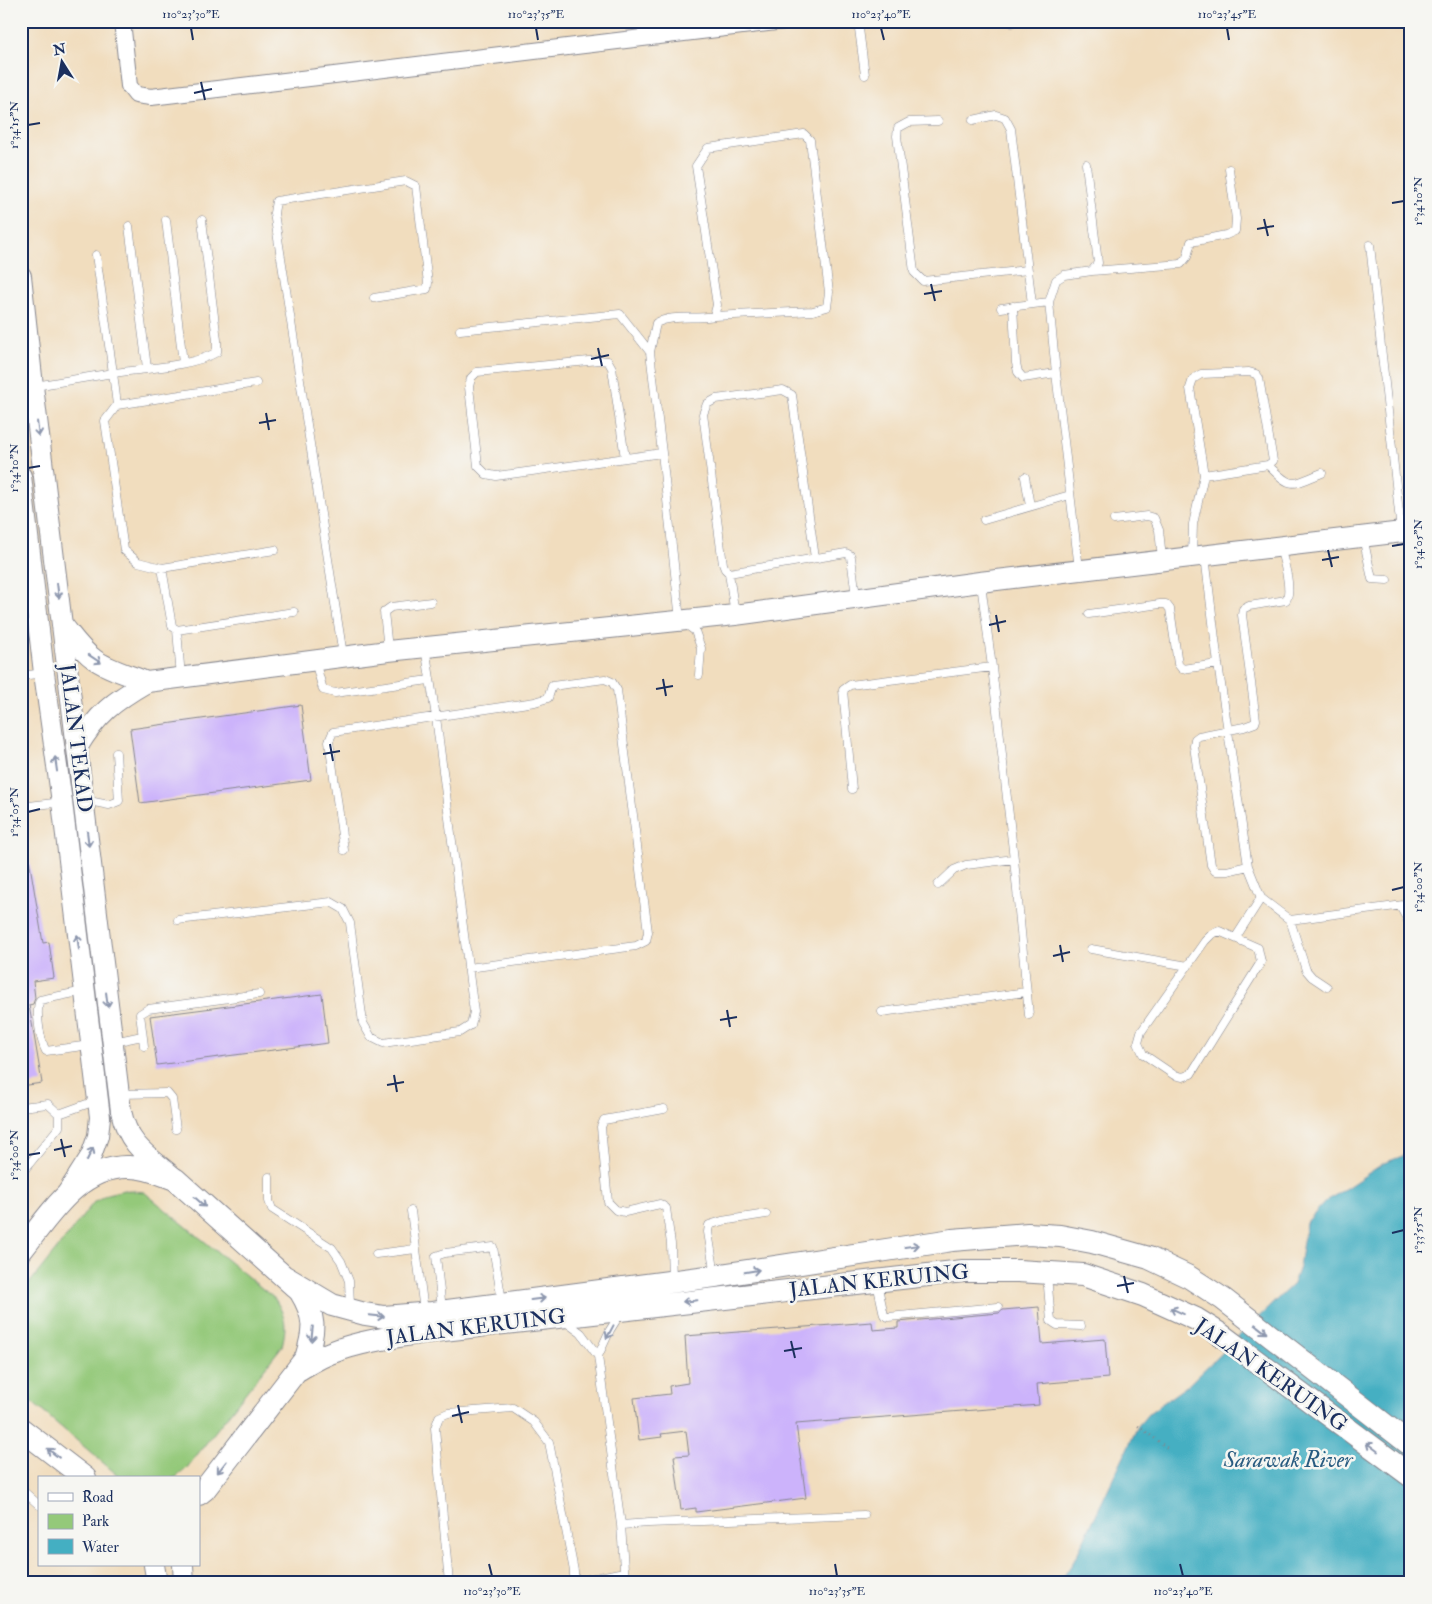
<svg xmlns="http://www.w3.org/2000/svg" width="1432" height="1604" font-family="'IM FELL Double Pica',serif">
<rect width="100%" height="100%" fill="#f6f6f2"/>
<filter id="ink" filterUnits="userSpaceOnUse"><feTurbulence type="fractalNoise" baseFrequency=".02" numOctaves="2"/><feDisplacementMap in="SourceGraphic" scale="10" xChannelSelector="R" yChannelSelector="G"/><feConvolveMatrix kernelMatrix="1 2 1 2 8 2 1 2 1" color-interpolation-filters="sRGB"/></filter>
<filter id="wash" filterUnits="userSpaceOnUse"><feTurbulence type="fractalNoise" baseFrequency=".0096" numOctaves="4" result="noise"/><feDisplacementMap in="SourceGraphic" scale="20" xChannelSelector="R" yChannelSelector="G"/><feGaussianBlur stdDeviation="1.12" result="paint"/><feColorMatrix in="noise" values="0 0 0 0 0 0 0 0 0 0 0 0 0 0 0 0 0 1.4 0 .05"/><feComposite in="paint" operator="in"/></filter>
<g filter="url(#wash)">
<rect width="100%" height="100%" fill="#f1ddbe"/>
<!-- green -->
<path fill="#94c97a" stroke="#587c6c" d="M 124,1190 L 144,1192 L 275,1299 C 286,1317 287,1325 282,1346 L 186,1469 L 175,1478 L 121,1478 L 21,1393 L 21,1294 L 94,1202 L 107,1194 Z"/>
<!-- water -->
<path fill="#44afc2" stroke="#306f90" d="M 1411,1153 L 1411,1583 L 1041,1583 L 1064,1576 L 1074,1561 L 1138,1426 L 1149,1413 L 1188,1385 L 1293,1284 L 1299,1267 L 1306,1223 L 1325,1202 L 1384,1163 Z
M 1004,1576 L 1030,1583 L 985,1583 L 994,1578 Z"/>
<g id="blocks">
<!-- building -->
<path fill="#ccb3fb" d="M 301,705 L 311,780 L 140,803 L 130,729 Z
M 28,853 L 43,943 L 49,942 L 54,978 L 33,981 L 35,998 L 33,1004 L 29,1005 L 42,1083 L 21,1086 L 21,854 Z
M 322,994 L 328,1043 L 157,1065 L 150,1016 Z
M 1039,1307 L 1042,1344 L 1105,1339 L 1108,1378 L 1037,1384 L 1039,1405 L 796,1424 L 806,1498 L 696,1512 L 696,1508 L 681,1510 L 674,1456 L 689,1455 L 686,1431 L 661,1434 L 662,1437 L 639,1440 L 634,1398 L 670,1394 L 669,1386 L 688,1383 L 685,1336 L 872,1322 L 873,1330 L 898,1328 L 898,1322 L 999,1313 L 1003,1310 Z"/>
</g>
</g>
<g filter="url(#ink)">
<use href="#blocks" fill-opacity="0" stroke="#86868e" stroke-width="1"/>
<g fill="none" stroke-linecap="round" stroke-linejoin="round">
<defs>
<path id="service" d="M 858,21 L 865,75
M 1012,21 L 1012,23
M 973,120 L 996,115 L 1005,118 L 1011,129 L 1032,304
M 938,121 L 909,122 L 898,128 L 897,136 L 914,272 L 923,281 L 1028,270
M 166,220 L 183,363
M 129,226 L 147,368
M 1370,245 L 1401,531
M 96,255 L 113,373 C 142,369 194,366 217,352 L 217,340 L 202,220
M 1092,271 L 1181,264 L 1187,257 L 1191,242 L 1226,235 L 1235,231 L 1236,219 L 1229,169
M 1013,306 L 1016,363 L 1018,372 L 1023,378 L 1056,373
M 1001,308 L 1049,302
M 460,330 L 620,314 L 650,352 L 662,453 L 680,620 L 695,631 L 701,648 L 699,675
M 650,352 L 656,323 C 674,314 695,320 714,316 L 717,305 L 696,166 L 708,148 L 804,134 L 810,140 L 829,292 L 827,307 L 813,311 L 714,316
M 35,386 L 113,373 L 117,405 L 105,421 L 124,550 L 138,562 L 162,568 L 275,550
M 117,405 L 256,383
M 625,458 L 612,368 L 608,361 L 599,360 L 477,372 L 471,378 L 469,387 L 478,466 L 486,474 L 496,476 L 662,453
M 1268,465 C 1293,490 1291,485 1322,473
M 1025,477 L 1030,506
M 984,520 L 1070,495
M 1114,520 L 1147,516 L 1154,518 L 1159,530 L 1162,558
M 1363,537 L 1372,579 L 1387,580
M 1205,556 L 1218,664 L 1248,866 L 1261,898 L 1290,920 L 1411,904
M 1192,557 L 1193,524 L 1204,475 L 1190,388 L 1193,379 L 1201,374 L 1249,372 L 1256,374 L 1259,378 L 1273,461 L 1268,465 L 1204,475
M 162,568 L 172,626 L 177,630 L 294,612
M 1079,569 L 1056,373 L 1049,302 L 1056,280 L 1064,275 L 1092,271 L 1098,263 L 1086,164
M 729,573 L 725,569 L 723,564 L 703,414 L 707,404 L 716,399 L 783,390 L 792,395 L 815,558
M 981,584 L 992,667 L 1014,859 L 1029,1015
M 1089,614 L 1160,604 L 1166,604 L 1170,609 L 1178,664 L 1182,669 L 1218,664
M 735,615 L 729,573 L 846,553 L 850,555 L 851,557 L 856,597
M 177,630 L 181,677
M 388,649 L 384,612 L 391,607 L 431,602
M 343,655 L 274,213 L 276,201 L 406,181 L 416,186 L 428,283 L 427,289 L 374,298
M 315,661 L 323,690 L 335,693 L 429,680
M 21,676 L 44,673
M 852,789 L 843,690 L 850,685 L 992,667
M 84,800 L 109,805 L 119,801 L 116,753
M 21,807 L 62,802
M 344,850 L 329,741 L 333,732 L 535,702 L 548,698 L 552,686 L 605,679 L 612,682 L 617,690 L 648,932 L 646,941 L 636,946 L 468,968
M 1248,866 L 1227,871 L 1215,871 L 1211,865 L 1194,746 L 1195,739 L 1199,736 L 1244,727 L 1255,723 L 1256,720 L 1242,615 L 1243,609 L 1249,606 L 1286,600 C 1293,589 1283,559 1280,547
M 938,885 L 954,870 L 966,865 L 1014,859
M 1400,906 L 1411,926
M 178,920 L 331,902 L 343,909 L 350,923 L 363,1023 L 371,1037 L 383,1043 L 460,1032 L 471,1025 L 474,1012 L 436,717 L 425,647
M 1290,920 L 1306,970 L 1312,977 L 1327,987
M 1219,931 L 1258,948 L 1261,962 L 1191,1074 L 1183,1077 L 1174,1075 L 1143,1054 L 1138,1043 L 1141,1032 L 1205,941 L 1212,934 Z
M 1236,937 L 1261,898
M 1091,949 L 1188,966
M 84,991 L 40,1000 C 35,1011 40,1040 46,1051 L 90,1045
M 882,1012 L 1026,992
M 114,1042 L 142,1036
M 144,1046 L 140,1014 L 148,1009 L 259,994
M 121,1094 L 167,1093 L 172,1099 L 176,1129
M 21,1107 L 48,1104 L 59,1114 L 59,1127 L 21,1174
M 664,1109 L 604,1120 L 601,1127 L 608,1202 L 616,1210 L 625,1212 L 660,1204 L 666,1208 L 671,1244 L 672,1280
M 59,1114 L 98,1100
M 269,1177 L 269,1201 L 272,1209 L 332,1248 L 341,1261 L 349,1281 L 350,1306
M 411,1211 L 416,1249
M 376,1254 L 416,1249 L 424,1311
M 715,1275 L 708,1232 L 709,1225 L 722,1221 L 766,1214
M 1047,1275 L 1051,1321 L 1057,1325 L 1081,1326
M 877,1283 L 884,1315 L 888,1317 L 998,1307
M 442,1309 L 436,1256 L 445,1253 L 493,1247 L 502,1301
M 566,1322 L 581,1333 L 598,1356 L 621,1525 L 625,1583
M 598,1356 L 610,1330 L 620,1314
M 21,1489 L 39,1505
M 621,1525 L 649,1523 L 864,1515
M 575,1582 L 624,1572
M 449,1583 L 435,1428 L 439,1417 L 448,1413 L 513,1408 L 534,1422 L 549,1442 L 574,1571 L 574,1583"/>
<path id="minor" d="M 122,21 L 129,86 L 136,95 L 151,97 L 784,21"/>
<path id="tertiary" d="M 21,276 L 33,386 L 121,1111 C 128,1145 147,1155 172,1176
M 21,476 L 44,673 L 62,802 L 100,1117 L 98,1136 L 91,1156 L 68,1192
M 62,624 C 72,636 81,650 94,659 C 109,670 130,675 147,682
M 77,748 C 97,714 114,701 147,682 L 388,651 L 735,615 L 980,582 L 1411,531
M 154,1565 L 157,1583
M 183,1565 L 184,1583"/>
<path id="secondary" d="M 21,1251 C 49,1216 79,1165 130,1167 C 146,1167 161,1174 175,1179 L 300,1291 C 316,1317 315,1330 306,1358 L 204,1490 L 199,1494
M 285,1277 L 332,1305 L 365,1314 L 384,1317 L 432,1313 L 715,1276 L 952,1240 L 1028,1234 L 1060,1236 L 1092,1242 L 1149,1258 L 1189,1277 L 1223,1299 L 1411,1445
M 296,1371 C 307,1365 319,1357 330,1353 C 361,1341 393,1337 426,1332 L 963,1271 L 1018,1271 L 1083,1275 L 1143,1295 L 1196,1319 L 1220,1334 L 1411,1476
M 21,1429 L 85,1478"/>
</defs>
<!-- service casing -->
<use href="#service" stroke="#86868e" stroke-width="9"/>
<!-- minor casing -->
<use href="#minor" stroke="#86868e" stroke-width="18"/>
<!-- tertiary casing -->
<use href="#tertiary" stroke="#86868e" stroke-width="22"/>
<!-- secondary casing -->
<use href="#secondary" stroke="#86868e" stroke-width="24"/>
<!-- path -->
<path stroke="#86868e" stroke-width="2.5" stroke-dasharray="1 4" stroke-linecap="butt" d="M 1138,1426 L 1170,1450"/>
<!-- service -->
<use href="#service" stroke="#fff" stroke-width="8"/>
<!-- minor -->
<use href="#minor" stroke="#fff" stroke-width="16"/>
<!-- tertiary -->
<use href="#tertiary" stroke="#fff" stroke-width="20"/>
<!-- secondary -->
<use href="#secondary" stroke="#fff" stroke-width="22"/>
</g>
<!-- one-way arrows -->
<defs><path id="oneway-shaft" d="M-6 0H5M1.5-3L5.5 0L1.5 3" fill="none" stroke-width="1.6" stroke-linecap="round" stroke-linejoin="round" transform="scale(1.25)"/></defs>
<g stroke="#8d97ae">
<use href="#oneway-shaft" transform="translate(38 429) rotate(83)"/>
<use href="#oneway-shaft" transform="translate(58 591) rotate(83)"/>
<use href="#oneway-shaft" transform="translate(95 659) rotate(34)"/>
<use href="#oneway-shaft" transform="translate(56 764) rotate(-98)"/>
<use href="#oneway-shaft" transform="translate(88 839) rotate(83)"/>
<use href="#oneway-shaft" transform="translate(78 942) rotate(-97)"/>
<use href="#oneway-shaft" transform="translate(107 1000) rotate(83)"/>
<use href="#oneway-shaft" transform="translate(90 1154) rotate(-64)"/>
<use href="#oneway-shaft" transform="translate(200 1202) rotate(42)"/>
<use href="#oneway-shaft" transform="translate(912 1246) rotate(-8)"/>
<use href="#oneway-shaft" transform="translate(752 1271) rotate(-9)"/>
<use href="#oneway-shaft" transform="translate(538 1299) rotate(-7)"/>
<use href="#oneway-shaft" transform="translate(690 1301) rotate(174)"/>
<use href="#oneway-shaft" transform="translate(1177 1311) rotate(-156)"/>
<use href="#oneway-shaft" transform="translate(377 1316) rotate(6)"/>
<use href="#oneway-shaft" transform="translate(1261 1329) rotate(38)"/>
<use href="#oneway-shaft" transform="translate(610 1332) rotate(118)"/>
<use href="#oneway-shaft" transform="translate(312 1334) rotate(96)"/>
<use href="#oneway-shaft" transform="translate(1372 1447) rotate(-143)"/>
<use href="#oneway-shaft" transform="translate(53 1453) rotate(-142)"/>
<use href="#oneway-shaft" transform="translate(222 1467) rotate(128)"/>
</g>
</g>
<!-- ticks -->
<path fill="none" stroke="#1b2f5e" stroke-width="2" d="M 191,28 L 193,40M 536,28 L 538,40M 881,28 L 884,40M 1227,28 L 1229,40M 201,82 L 205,100M 194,93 L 212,89M 28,125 L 40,123M 1392,203 L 1404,201M 1264,219 L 1268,236M 1257,229 L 1274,226M 931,284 L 935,301M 924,294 L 942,291M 598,348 L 602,366M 591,359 L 609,355M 266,413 L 269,430M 259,423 L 276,420M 28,468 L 40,466M 1392,546 L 1404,544M 1328,550 L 1332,567M 1322,560 L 1339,557M 996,615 L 999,632M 989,625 L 1006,621M 663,679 L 666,696M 656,689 L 673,686M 330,744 L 333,761M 323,754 L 340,751M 28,812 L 40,809M 1392,890 L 1404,887M 1060,945 L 1063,962M 1053,956 L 1070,952M 727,1010 L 730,1027M 720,1020 L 737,1017M 394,1075 L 397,1092M 387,1085 L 404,1082M 61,1139 L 65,1157M 54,1150 L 72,1146M 28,1155 L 40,1153M 1392,1233 L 1404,1230M 1124,1276 L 1128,1293M 1117,1286 L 1134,1283M 791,1341 L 795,1358M 784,1351 L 802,1348M 458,1405 L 462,1423M 452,1416 L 469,1412M 489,1564 L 492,1576M 835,1564 L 837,1576M 1180,1564 L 1183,1576"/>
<g text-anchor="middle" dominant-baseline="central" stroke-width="5" stroke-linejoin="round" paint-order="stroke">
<!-- street labels -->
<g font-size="21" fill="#1b2f5e" stroke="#f6f6f2">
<text transform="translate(76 738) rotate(83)">JALAN TEKAD</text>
<text transform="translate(879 1281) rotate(-6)">JALAN KERUING</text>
<text transform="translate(476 1327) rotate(-7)">JALAN KERUING</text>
<text transform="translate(1271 1375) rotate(35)">JALAN KERUING</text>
</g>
<!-- water labels -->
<g font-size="22" font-style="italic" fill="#295c81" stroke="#f6f6f2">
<text x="1288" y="1460">Sarawak River</text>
</g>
</g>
<!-- margin -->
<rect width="1432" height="1604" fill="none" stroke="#f6f6f2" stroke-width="55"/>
<!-- legend -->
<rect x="38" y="1476" width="162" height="90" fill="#f6f6f2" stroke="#9ea6b7"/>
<rect x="48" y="1493" width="25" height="8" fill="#ffffff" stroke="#9ea6b7"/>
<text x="82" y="1502" font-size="15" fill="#1b2f5e">Road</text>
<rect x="48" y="1514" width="25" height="15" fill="#94c97a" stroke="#9ea6b7"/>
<text x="82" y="1526" font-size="15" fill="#1b2f5e">Park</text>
<rect x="48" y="1539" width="25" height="15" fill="#44afc2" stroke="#9ea6b7"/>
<text x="82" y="1552" font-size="15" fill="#1b2f5e">Water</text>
<!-- north arrow -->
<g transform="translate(62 62) rotate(349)" stroke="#f6f6f2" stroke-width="4" paint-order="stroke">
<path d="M0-4L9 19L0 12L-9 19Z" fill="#1b2f5e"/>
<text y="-8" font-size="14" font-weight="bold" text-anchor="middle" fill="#1b2f5e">N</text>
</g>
<rect x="28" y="28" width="1376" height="1548" fill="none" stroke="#1b2f5e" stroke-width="2"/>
<g font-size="12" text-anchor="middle" fill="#1b2f5e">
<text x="191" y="18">110°23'30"E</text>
<text x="536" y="18">110°23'35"E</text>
<text x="881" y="18">110°23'40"E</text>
<text x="1227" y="18">110°23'45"E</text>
<text transform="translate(14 125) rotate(-90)" y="4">1°34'15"N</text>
<text transform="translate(1418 201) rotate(-90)" y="4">1°34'10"N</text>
<text transform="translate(14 468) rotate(-90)" y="4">1°34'10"N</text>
<text transform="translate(1418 544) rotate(-90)" y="4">1°34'05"N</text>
<text transform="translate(14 812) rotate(-90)" y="4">1°34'05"N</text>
<text transform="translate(1418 887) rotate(-90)" y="4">1°34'00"N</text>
<text transform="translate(14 1155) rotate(-90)" y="4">1°34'00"N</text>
<text transform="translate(1418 1230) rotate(-90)" y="4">1°33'55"N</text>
<text x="492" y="1595">110°23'30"E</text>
<text x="837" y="1595">110°23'35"E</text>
<text x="1183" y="1595">110°23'40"E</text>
</g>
</svg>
